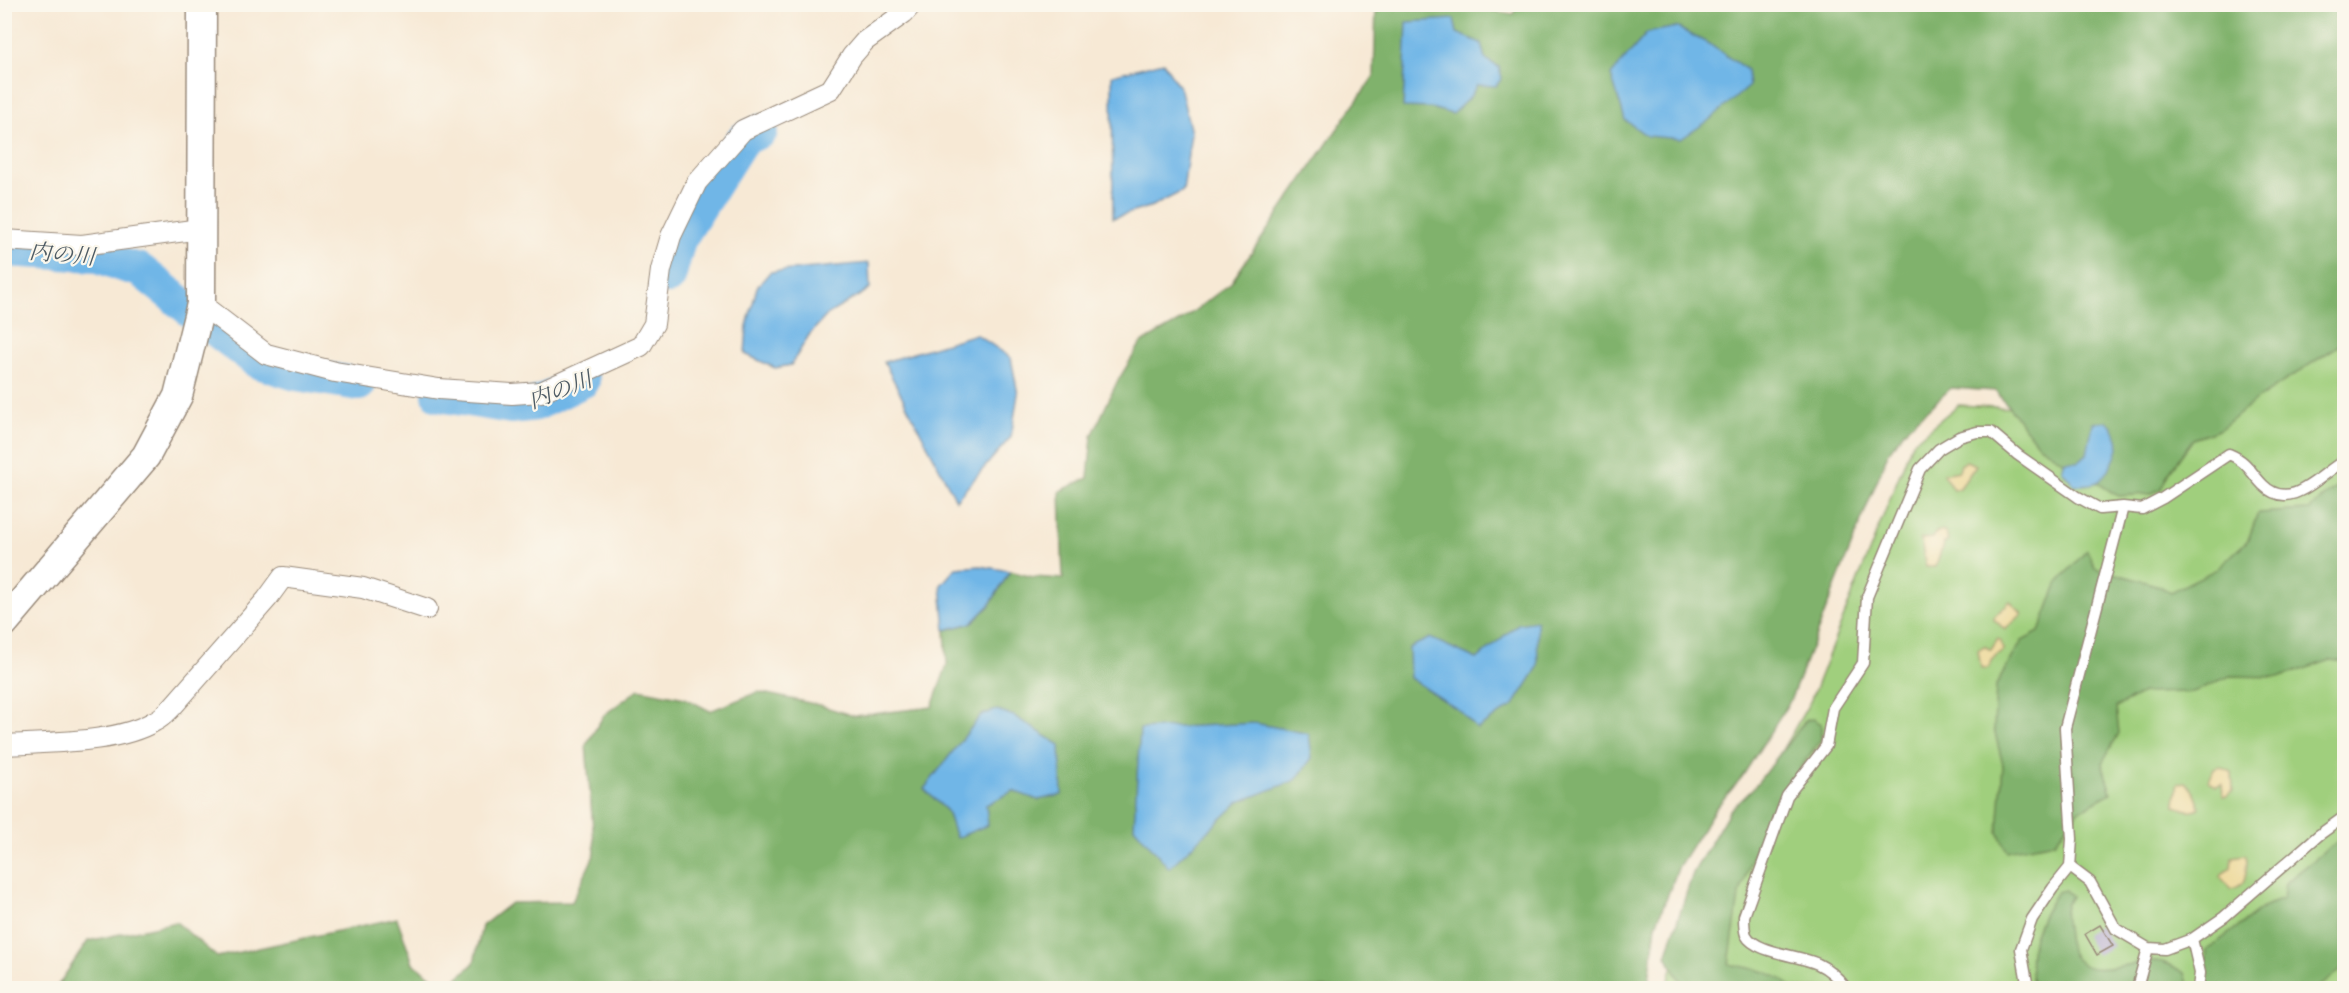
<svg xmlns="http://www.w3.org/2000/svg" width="2349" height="993" font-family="'EB Garamond','Noto Serif JP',serif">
<rect width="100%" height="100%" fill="#fbf7ec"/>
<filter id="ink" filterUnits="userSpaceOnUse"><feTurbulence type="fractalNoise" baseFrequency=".0167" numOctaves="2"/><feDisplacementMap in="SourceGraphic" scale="12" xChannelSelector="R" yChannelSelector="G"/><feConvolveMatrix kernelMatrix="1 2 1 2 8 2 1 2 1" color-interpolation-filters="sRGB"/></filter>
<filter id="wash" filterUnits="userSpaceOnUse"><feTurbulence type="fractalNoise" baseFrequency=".008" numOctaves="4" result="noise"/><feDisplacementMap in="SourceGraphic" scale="24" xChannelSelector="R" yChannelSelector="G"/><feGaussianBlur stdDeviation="1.35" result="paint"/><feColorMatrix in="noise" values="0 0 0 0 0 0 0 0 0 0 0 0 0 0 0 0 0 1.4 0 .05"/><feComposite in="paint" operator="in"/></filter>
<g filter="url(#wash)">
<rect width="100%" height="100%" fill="#f7e9d5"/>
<!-- green -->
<path fill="#a0cf7d" stroke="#6e7c4e" stroke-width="1.5" d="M 2344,303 L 2344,988 L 1667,988 L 1685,917 L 1810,702 L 1912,443 L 1958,405 L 2070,411 Z"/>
<!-- forest -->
<path fill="#80b26c" stroke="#5e6e45" stroke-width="1.5" d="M 1518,4 L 2344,5 L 2344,342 L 2256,400 L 2219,430 L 2193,439 L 2168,474 L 2161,489 L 2150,494 L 2118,496 L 2039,446 L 1996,391 L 1951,388 L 1905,430 L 1888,453 L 1790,701 L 1742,777 L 1715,809 L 1679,866 L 1656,925 L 1648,988 L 56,988 L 88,941 L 176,922 L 217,957 L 397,918 L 413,963 L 446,988 L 474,963 L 482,926 L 511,903 L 572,902 L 595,853 L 586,745 L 604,715 L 639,689 L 685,698 L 710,711 L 758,692 L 819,705 L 854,716 L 932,707 L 947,665 L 945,630 L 972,623 L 989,606 L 1010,571 L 1033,577 L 1063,579 L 1060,491 L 1088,478 L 1092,436 L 1117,382 L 1141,343 L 1182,320 L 1230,284 L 1374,76 L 1376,5 L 1472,5 L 1478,8 L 1513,14 Z
M 2344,483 L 2344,662 L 2331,660 L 2280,677 L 2230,676 L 2193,692 L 2143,693 L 2116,707 L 2119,733 L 2102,763 L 2111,793 L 2078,811 L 2055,842 L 2007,851 L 1998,832 L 2003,765 L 1994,729 L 1996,685 L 2022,641 L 2039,632 L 2058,582 L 2087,550 L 2095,568 L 2156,585 L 2171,592 L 2217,569 L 2248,540 L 2258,513 L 2309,510 L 2336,487 Z
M 1814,719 L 1821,724 L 1821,739 L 1780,796 L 1757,843 L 1739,896 L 1729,964 C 1751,969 1775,970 1792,988 L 1685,988 L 1666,956 L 1693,873 L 1730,810 L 1754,787 L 1806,720 Z
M 2344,836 L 2344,968 L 2318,988 L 2204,988 L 2207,950 L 2267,905 L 2283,899 L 2285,883 Z
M 2065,890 L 2071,896 C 2061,913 2065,917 2067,936 C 2074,989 2122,961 2155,961 C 2166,961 2175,968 2185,973 L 2189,988 L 2034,988 C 2024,950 2036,924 2057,892 Z"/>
<!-- sand -->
<path fill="#eeda9e" stroke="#94825e" stroke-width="1.5" d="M 1966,461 L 1976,465 L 1960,488 L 1953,490 L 1943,474 L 1959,471 L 1961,464 Z
M 1941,531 L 1946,533 L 1948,541 L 1943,544 L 1936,567 L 1926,567 C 1925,556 1922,549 1921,539 L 1933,538 L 1936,532 Z
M 2010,601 L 2022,614 L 2005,630 L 1993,618 Z
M 1998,639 L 2001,641 L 2003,650 L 1995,656 L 1988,668 L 1981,668 L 1978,650 L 1984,646 L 1991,650 Z
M 2219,767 L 2232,772 L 2233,791 L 2228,796 L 2223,796 L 2222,784 L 2216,786 L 2209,781 L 2214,769 Z
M 2186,782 C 2193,791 2198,796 2199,808 C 2189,813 2185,809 2175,806 C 2174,800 2178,793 2177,786 L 2179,783 Z
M 2245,855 L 2247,859 C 2246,874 2247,887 2230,889 L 2221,877 L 2223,873 L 2231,868 L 2232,857 Z"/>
<!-- water -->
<path fill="#70b6e7" stroke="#567082" stroke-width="1.5" d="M 1454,19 L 1457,33 L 1481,43 L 1485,59 L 1499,67 L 1502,78 L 1496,86 L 1477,85 L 1470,97 L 1452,114 L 1431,108 L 1403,107 L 1407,22 Z
M 1676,27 L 1709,44 L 1747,70 L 1749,86 L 1708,121 L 1681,139 L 1647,136 L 1625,120 L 1611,75 L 1647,33 Z
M 1163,62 L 1181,90 L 1191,133 L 1183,191 L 1153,206 L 1113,218 L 1112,75 Z
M 869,263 L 870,289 L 828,314 L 809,335 L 791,365 L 775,368 L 745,354 L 747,326 L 757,287 L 770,272 Z
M 976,334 L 1011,358 L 1018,394 L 1011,437 L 956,500 L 884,362 Z
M 2107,421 C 2121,438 2122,444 2112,464 C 2102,484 2096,485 2074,485 L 2062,470 L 2065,461 L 2079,461 L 2087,454 L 2093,423 Z
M 980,566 L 1010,571 L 989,606 L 972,623 L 945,630 L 941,585 L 956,568 Z
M 1537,621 L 1538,667 L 1514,705 L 1477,729 L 1460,711 L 1410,678 L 1409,648 L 1430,638 L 1477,659 L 1518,624 Z
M 997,710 L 1014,716 L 1060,745 L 1062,795 L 1038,800 L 1013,791 L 986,805 L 988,825 L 956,838 L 947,811 L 924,789 L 981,715 Z
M 1255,723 L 1309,734 L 1312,758 L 1296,780 L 1239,802 L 1169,868 L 1134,827 L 1140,729 Z"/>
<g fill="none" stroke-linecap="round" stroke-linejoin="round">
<!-- river -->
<path stroke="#70b6e7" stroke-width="34" d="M 4,250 L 96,255 L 125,266 L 140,270 L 214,329 L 258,362 L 296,374 L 359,384
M 669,277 L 679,240 L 742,140 L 761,131
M 439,395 L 511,407 L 536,404 L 583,381"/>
</g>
<g id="blocks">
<!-- building -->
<path fill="#a79fc9" d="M 2100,925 L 2113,946 L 2097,955 L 2085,934 Z"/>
</g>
</g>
<g filter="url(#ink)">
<use href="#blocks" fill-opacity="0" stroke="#998a7a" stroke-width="1.5"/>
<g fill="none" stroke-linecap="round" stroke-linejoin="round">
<defs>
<path id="lane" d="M 2070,867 L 2090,882 L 2116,929 L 2148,948 L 2165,949 L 2192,939 L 2224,917 L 2319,835 L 2344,817
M 2192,939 L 2200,973 L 2198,988
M 1846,988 C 1839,979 1829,969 1818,964 C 1800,955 1755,953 1746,935 C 1744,930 1744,921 1744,916 L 1787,796 L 1826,746 L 1833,708 L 1863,663 L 1867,597 L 1920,469 L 1939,449 L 1959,437 L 1977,432 L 1991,432 L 2018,455 L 2078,497 L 2100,509 L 2123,507 L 2142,509 L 2163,498 L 2229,454 C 2248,462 2250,472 2263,485 C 2291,513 2320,474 2344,461
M 2028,988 L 2021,949 L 2032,919 L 2053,888 L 2070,867 L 2072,839 L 2065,728 L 2123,507
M 2137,988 L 2148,948
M 2335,988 L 2344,983"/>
<path id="street" d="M 4,240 L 82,245 L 200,229
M 201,304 L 266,354 L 335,372 L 439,389 L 512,394 L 541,392 L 641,346 L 654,324 L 661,270 L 671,236 L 697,182 L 743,130 L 831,89 L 852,56 L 865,41 L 904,13 L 912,4
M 4,745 C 49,742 117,744 155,721 C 162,718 168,711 173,706 L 267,599 L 283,577 L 363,588 L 427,609"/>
<path id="secondary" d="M 4,623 L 146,456 L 178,396 L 201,304 L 202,4"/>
</defs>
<!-- lane casing -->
<use href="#lane" stroke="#998a7a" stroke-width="13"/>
<!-- street casing -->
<use href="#street" stroke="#998a7a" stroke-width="22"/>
<!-- secondary casing -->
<use href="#secondary" stroke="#998a7a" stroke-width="31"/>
<!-- lane -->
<use href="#lane" stroke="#fff" stroke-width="10"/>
<!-- street -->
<use href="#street" stroke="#fff" stroke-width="20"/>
<!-- secondary -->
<use href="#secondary" stroke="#fff" stroke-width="28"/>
</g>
</g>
<g text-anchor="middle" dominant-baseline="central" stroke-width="4.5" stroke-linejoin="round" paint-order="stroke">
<!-- water labels -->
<g font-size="22" font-style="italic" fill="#4e5b64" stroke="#fbf7ec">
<text transform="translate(62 254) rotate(5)">内の川</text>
<text transform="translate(560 390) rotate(-21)">内の川</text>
</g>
</g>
<!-- margin -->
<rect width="2349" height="993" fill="none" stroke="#fbf7ec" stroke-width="24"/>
</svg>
